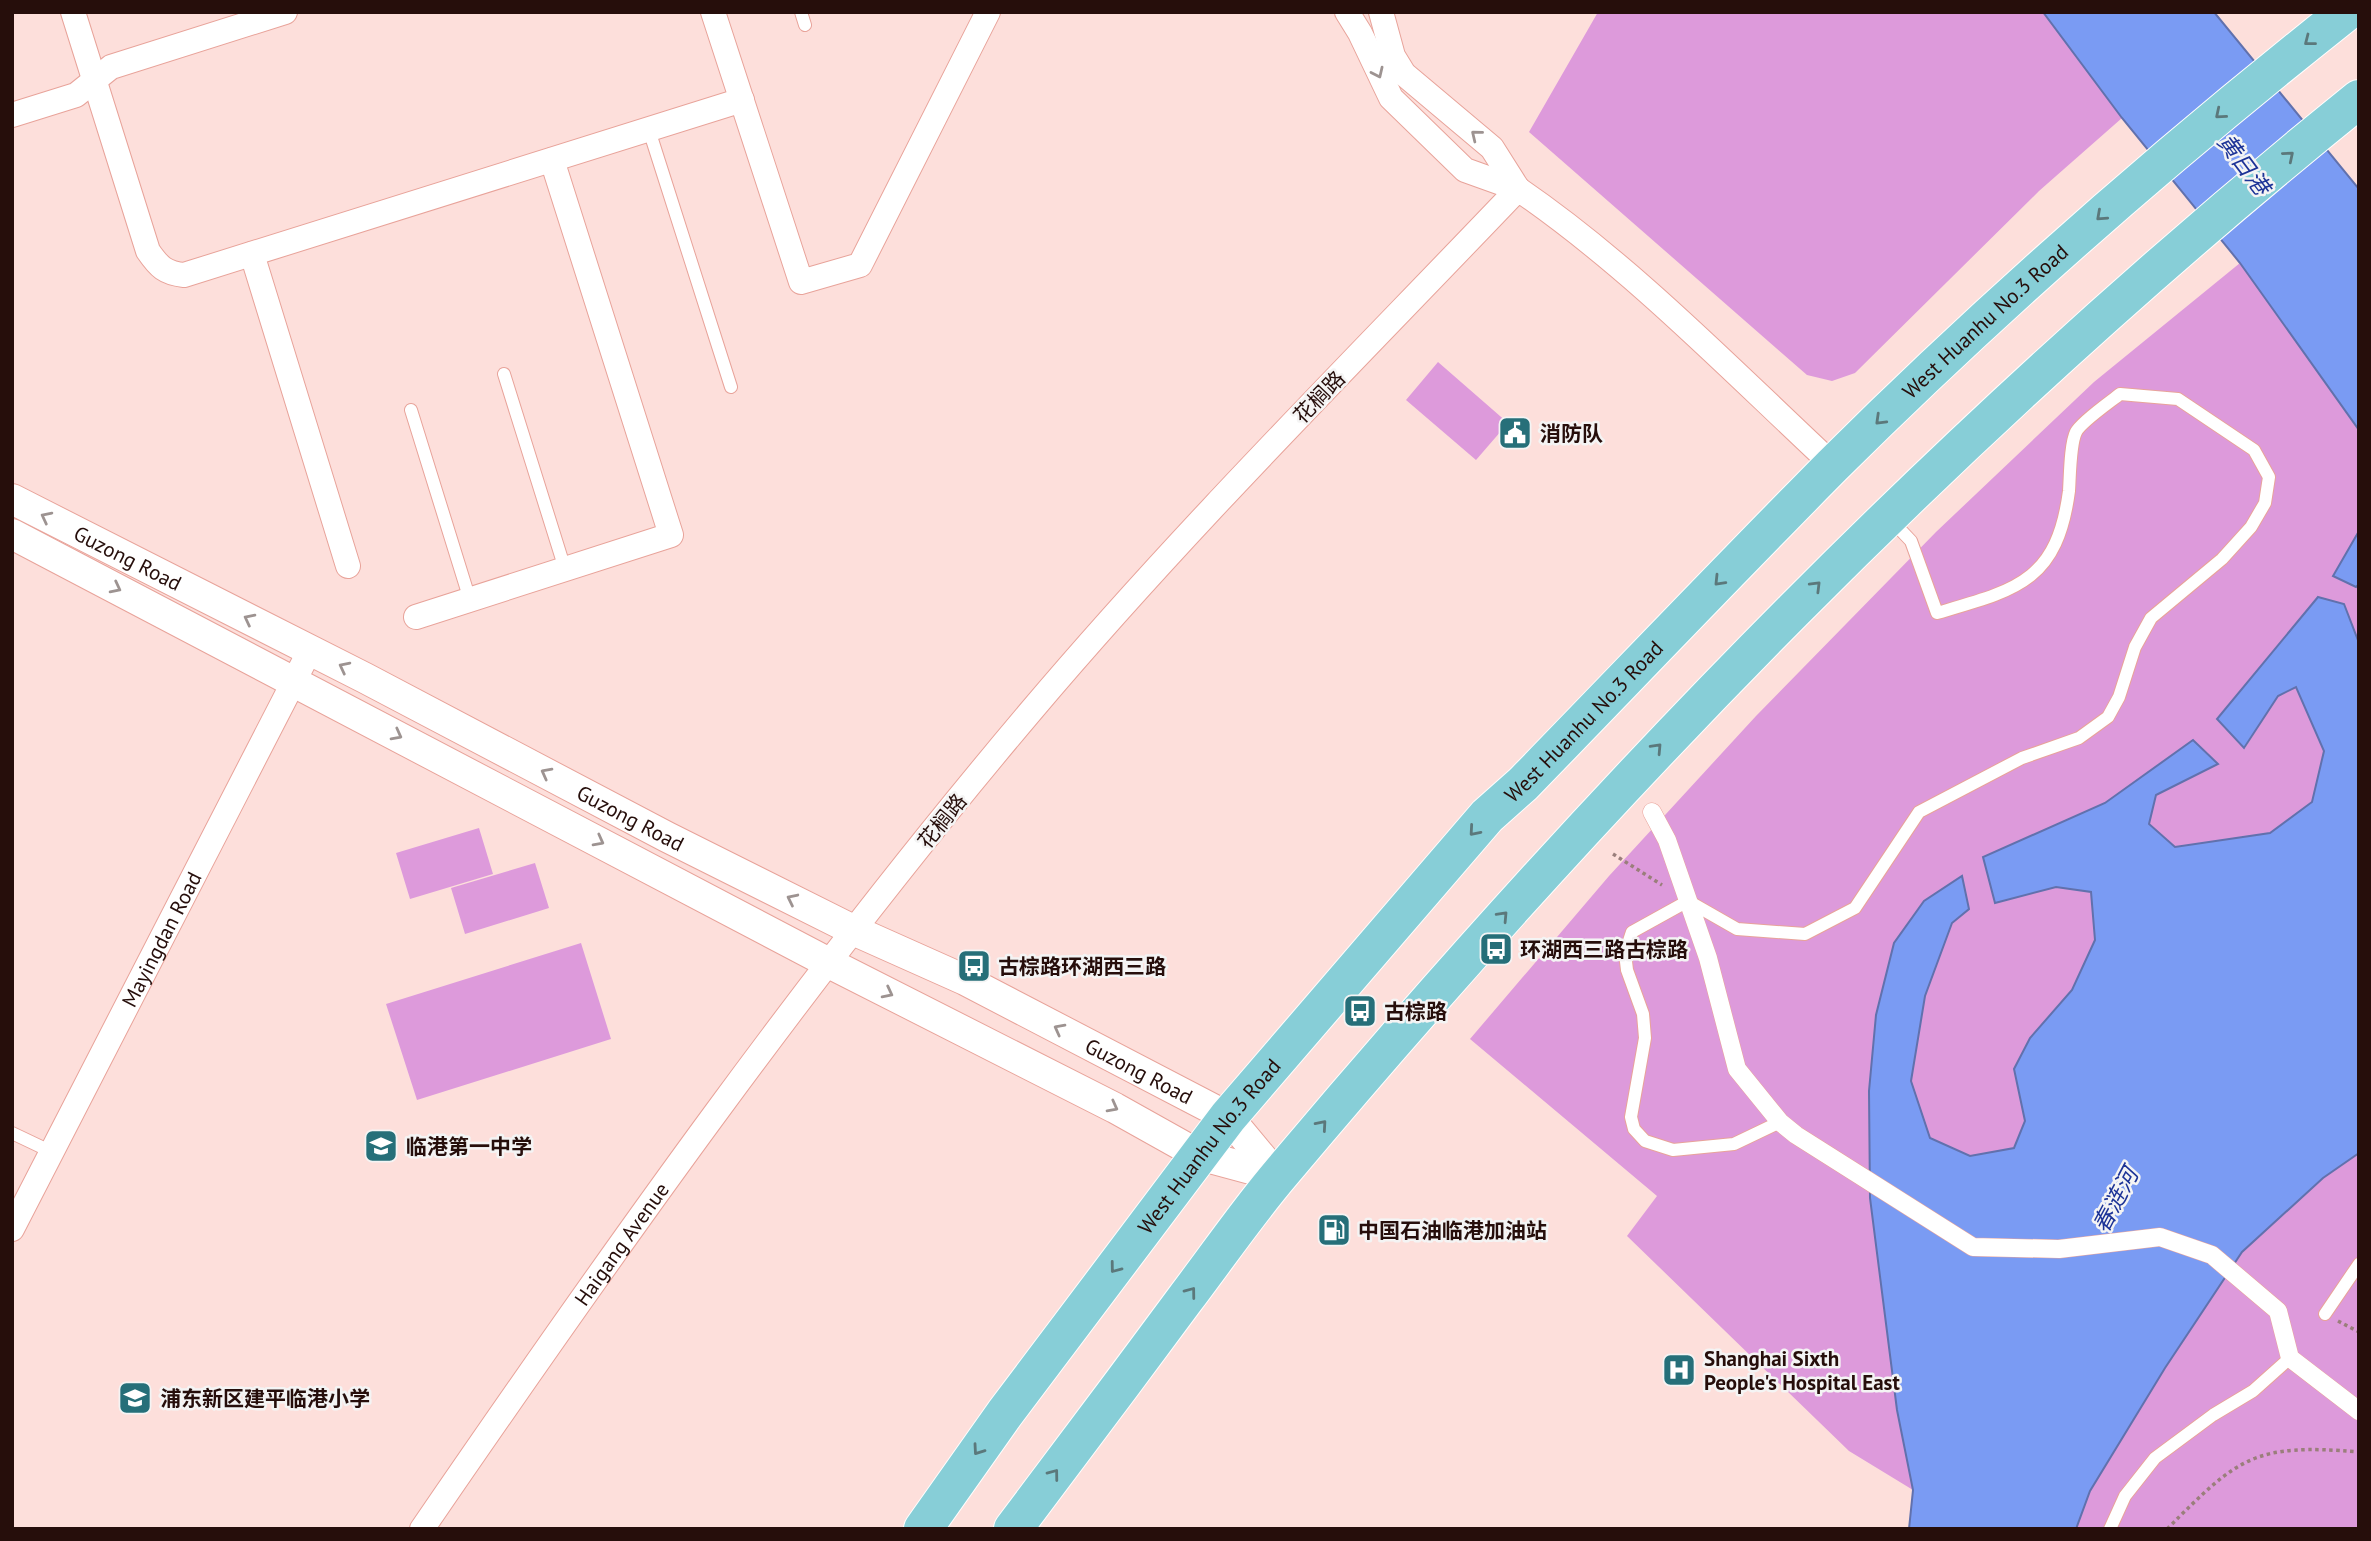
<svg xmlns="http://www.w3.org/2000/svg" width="2371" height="1541" font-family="'PT Sans','Noto Sans SC',sans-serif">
<rect width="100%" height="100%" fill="#fddfdb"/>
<!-- green -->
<path fill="#dd9adb" d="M 1598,12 L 2043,12 L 2122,118 L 2039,191 L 1855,373 L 1832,381 L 1807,375 L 1529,132 Z
M 2240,263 L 2359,430 L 2359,531 L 2333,576 L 2355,587 L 2359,584 L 2359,643 L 2344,604 L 2217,718 L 2245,748 L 2278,696 L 2296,687 L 2324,751 L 2312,802 L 2270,833 L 2175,847 L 2149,824 L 2156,795 L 2218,764 L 2193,740 L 2105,803 L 1984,857 L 1995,903 L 2056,887 L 2091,892 L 2095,940 L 2072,990 L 2030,1038 L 2014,1069 L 2025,1121 L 2014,1148 L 1970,1156 L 1930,1138 L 1911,1081 L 1925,996 L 1952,922 L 1969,909 L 1962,877 L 1924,901 L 1894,943 L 1876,1015 L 1869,1091 L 1870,1198 L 1897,1410 L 1913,1490 L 1849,1451 L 1627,1236 L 1657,1196 L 1470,1039 L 1609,876 L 1756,716 L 1936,532 L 2094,382 Z
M 1438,362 L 1508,423 L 1476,460 L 1406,400 Z
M 479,828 L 493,874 L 410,899 L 396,853 Z
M 535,863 L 549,908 L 465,934 L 451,888 Z
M 581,943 L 611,1039 L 417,1100 L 386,1004 Z
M 2359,1153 L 2359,1529 L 2076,1529 L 2090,1491 L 2165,1368 L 2242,1252 L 2323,1178 Z"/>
<!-- water -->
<path fill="#7a9bf3" stroke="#6171ad" stroke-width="2" d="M 2043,12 L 2214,12 L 2359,189 L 2359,430 L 2240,263 L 2122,118 Z
M 2359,531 L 2359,584 L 2356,587 L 2333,576 Z
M 2318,597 L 2344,604 L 2359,643 L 2359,1153 L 2323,1178 L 2242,1252 L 2165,1368 L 2090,1491 L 2076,1529 L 1909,1529 L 1913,1490 L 1897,1410 L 1870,1198 L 1869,1091 L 1876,1015 L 1894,943 L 1924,901 L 1962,876 L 1969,909 L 1952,923 L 1925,996 L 1911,1081 L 1930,1138 L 1970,1156 L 2014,1148 L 2025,1121 L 2014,1069 L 2030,1038 L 2072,990 L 2095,940 L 2091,892 L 2056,887 L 1995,903 L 1983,857 L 2105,803 L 2193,740 L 2218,764 L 2156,795 L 2149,824 L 2175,847 L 2270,833 L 2312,802 L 2324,751 L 2296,687 L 2278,696 L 2244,748 L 2217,719 Z"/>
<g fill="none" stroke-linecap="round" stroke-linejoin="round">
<defs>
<path id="service" d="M 801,12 L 805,25
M 649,130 L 731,387
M 504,374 L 565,569
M 411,410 L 470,600
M 1780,1122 L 1734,1144 L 1673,1150 L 1645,1141 L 1634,1129 L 1631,1117 L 1645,1038 L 1643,1014 L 1627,970 L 1625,953 L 1632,932 L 1688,901 L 1737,929 L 1805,934 L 1855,908 L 1919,812 L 2022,758 L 2079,738 L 2108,717 L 2119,697 L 2135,647 L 2151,618 L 2222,559 L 2251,527 L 2265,503 L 2269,477 L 2254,450 L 2178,399 L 2120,394 C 2110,402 2081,422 2076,432 C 2070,444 2070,477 2069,491 C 2057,582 2016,590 1937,613 L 1911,541 L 1892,521
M 12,1133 L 52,1152
M 2325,1314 L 2359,1264
M 2110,1529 L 2125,1496 L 2155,1458 L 2213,1415 L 2253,1391 L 2290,1358"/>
<path id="pedestrian" d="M 1652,812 L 1667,840 L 1708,958 L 1737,1069 L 1780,1122 L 1796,1135 L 1973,1247 L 2059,1249 L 2160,1237 L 2212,1255 L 2278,1311 L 2290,1358 L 2359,1411"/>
<g id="minor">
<path d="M 73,12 L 148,251 C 159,267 165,273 184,275 L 742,100"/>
<path d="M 713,12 L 801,282 L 860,265 L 988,12"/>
<path d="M 1347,12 L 1360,33 L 1391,98 L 1465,170 L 1518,189"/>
<path d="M 1381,12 L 1393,56 L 1404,74 L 1492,148 L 1518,189"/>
<path d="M 12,115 L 76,95 L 111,67 L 285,12"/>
<path d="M 252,254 L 348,566"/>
<path d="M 416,617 L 671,535 L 552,160"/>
<path id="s1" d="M 12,1229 L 310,650"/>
<path id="s2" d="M 422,1529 C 614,1249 811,971 1031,711 C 1184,530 1354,361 1518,189 C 1633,268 1731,370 1833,465"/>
</g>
<g id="tertiary">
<path id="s3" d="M 12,499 L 365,678 L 667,837 L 853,930 L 965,980 L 1228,1117 L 1277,1176"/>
<path d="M 12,534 L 827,962 L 1115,1108 L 1199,1155 L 1277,1176"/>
</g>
<g id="primary">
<path id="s4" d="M 923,1529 L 1005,1413 L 1228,1117 L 1487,816 L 1523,784 C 1626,678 1728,571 1832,466 C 1994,305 2167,154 2346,12"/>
<path d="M 1013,1529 C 1071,1452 1128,1376 1185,1299 C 1217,1257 1247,1213 1281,1173 C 1610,782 1960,421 2359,99"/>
</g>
</defs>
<!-- service casing -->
<use href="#service" stroke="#e8a39a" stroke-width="14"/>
<!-- pedestrian casing -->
<use href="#pedestrian" stroke="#e8a39a" stroke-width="19"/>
<!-- minor casing -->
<use href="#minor" stroke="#e8a39a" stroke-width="26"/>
<!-- tertiary casing -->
<use href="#tertiary" stroke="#e8a39a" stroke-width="32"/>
<!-- primary casing -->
<use href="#primary" stroke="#fff" stroke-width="40"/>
<!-- path -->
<path stroke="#9a7e7b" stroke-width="3.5" stroke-dasharray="3.5 3.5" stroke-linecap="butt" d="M 1613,854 L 1662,885
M 2338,1321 L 2359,1332
M 2167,1529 C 2239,1457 2254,1443 2359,1452"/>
<!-- service -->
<use href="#service" stroke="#fff" stroke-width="12"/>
<!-- pedestrian -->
<use href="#pedestrian" stroke="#fff" stroke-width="18"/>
<!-- minor -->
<use href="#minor" stroke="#fff" stroke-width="24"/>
<!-- tertiary -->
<use href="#tertiary" stroke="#fff" stroke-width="30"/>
<!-- primary -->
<use href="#primary" stroke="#87ced7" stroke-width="38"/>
</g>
<!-- one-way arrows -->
<defs><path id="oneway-chevron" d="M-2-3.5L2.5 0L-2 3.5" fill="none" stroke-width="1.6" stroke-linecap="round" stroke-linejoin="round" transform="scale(1.75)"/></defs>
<g stroke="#5b787b">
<use href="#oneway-chevron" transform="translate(2309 41) rotate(142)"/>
<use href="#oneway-chevron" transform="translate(2220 114) rotate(140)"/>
<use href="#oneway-chevron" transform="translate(2289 156) rotate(-40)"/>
<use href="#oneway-chevron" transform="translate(2101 216) rotate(138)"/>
<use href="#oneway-chevron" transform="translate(1880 420) rotate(136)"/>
<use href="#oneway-chevron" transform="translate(1719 581) rotate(134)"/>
<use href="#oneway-chevron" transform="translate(1816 586) rotate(-45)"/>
<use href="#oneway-chevron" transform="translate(1657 748) rotate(-47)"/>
<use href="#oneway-chevron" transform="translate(1474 831) rotate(131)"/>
<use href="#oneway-chevron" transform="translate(1503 916) rotate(-47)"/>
<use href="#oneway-chevron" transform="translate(1322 1125) rotate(-49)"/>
<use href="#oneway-chevron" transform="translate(1115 1268) rotate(127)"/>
<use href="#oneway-chevron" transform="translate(1191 1292) rotate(-53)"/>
<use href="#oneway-chevron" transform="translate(978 1450) rotate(125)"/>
<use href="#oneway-chevron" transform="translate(1054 1474) rotate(-53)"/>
</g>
<g stroke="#9d9391">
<use href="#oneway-chevron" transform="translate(1378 73) rotate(65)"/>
<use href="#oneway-chevron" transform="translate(1476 135) rotate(-141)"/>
<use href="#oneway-chevron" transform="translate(46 517) rotate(-153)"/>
<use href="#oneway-chevron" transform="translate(116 588) rotate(27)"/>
<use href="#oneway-chevron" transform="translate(249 619) rotate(-153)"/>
<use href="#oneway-chevron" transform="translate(344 667) rotate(-153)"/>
<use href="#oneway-chevron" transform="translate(397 735) rotate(28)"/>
<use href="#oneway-chevron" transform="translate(546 773) rotate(-152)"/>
<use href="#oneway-chevron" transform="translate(599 841) rotate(28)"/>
<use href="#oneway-chevron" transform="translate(792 899) rotate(-154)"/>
<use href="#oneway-chevron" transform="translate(888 993) rotate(27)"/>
<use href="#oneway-chevron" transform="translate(1059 1029) rotate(-152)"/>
<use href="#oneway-chevron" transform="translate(1113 1107) rotate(28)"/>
</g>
<!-- icons -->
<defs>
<symbol id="civic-square" viewBox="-11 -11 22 22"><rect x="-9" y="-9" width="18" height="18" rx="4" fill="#266f79" stroke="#f4f4f4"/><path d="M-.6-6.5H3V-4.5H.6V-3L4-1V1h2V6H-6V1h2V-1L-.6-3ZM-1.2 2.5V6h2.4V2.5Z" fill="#fff"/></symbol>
<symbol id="bus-square" viewBox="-11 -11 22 22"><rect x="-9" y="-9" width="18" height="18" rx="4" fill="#266f79" stroke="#f4f4f4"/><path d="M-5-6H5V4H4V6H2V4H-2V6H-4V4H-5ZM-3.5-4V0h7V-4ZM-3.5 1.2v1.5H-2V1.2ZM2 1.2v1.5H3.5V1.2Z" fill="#fff"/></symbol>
<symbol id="school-square" viewBox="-11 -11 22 22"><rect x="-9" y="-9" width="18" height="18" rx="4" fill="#266f79" stroke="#f4f4f4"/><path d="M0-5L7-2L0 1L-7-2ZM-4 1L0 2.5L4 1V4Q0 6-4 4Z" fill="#fff"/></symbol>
<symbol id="fuel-square" viewBox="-11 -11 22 22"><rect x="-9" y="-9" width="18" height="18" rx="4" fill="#266f79" stroke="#f4f4f4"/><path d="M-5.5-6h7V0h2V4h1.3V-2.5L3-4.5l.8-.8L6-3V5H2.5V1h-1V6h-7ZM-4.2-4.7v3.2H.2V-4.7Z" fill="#fff"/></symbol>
<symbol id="hospital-square" viewBox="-11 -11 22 22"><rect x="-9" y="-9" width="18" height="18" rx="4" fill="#266f79" stroke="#f4f4f4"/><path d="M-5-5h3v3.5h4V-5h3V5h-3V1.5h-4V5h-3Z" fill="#fff"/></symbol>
</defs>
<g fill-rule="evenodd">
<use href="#civic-square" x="1496" y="414" width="38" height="38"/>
<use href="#bus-square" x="1477" y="930" width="38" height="38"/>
<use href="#bus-square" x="955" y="947" width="38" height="38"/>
<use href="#bus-square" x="1341" y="992" width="38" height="38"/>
<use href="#school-square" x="362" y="1127" width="38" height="38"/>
<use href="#fuel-square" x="1315" y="1211" width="38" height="38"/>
<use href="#hospital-square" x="1660" y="1351" width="38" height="38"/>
<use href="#school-square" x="116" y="1379" width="38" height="38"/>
</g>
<g text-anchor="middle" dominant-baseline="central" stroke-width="5" stroke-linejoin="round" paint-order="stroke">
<!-- street labels -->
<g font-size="21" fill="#260e0b" stroke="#f4f4f4">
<text stroke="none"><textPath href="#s4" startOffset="1612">West Huanhu No.3 Road</textPath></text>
<text transform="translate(1319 397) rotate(-46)">花榈路</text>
<text stroke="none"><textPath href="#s3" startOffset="130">Guzong Road</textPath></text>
<text stroke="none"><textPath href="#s4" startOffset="1045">West Huanhu No.3 Road</textPath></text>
<text stroke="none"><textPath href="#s3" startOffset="696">Guzong Road</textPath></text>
<text transform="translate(942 821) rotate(-51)">花榈路</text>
<text stroke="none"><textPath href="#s1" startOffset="326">Mayingdan Road</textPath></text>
<text stroke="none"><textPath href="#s3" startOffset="1264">Guzong Road</textPath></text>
<text stroke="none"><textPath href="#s4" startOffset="478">West Huanhu No.3 Road</textPath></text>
<text stroke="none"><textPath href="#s2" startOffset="348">Haigang Avenue</textPath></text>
</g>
<!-- poi labels -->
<g font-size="21" font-weight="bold" fill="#260e0b" stroke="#f4f4f4" text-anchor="start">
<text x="1540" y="433">消防队</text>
<text x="1520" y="949">环湖西三路古棕路</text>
<text x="998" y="966">古棕路环湖西三路</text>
<text x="1384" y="1011">古棕路</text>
<text x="406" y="1146">临港第一中学</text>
<text x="1358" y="1230">中国石油临港加油站</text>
<text x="1704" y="1358">Shanghai Sixth<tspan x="1704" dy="24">People's Hospital East</tspan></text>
<text x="160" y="1398">浦东新区建平临港小学</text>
</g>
<!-- water labels -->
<g font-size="23" font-style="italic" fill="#1c3397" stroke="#f4f4f4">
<text transform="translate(2244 164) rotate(53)">黄日港</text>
<text transform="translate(2115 1200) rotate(-62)">春涟河</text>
</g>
</g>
<!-- border -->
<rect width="2371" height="1541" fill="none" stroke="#260e0b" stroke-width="28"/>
</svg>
